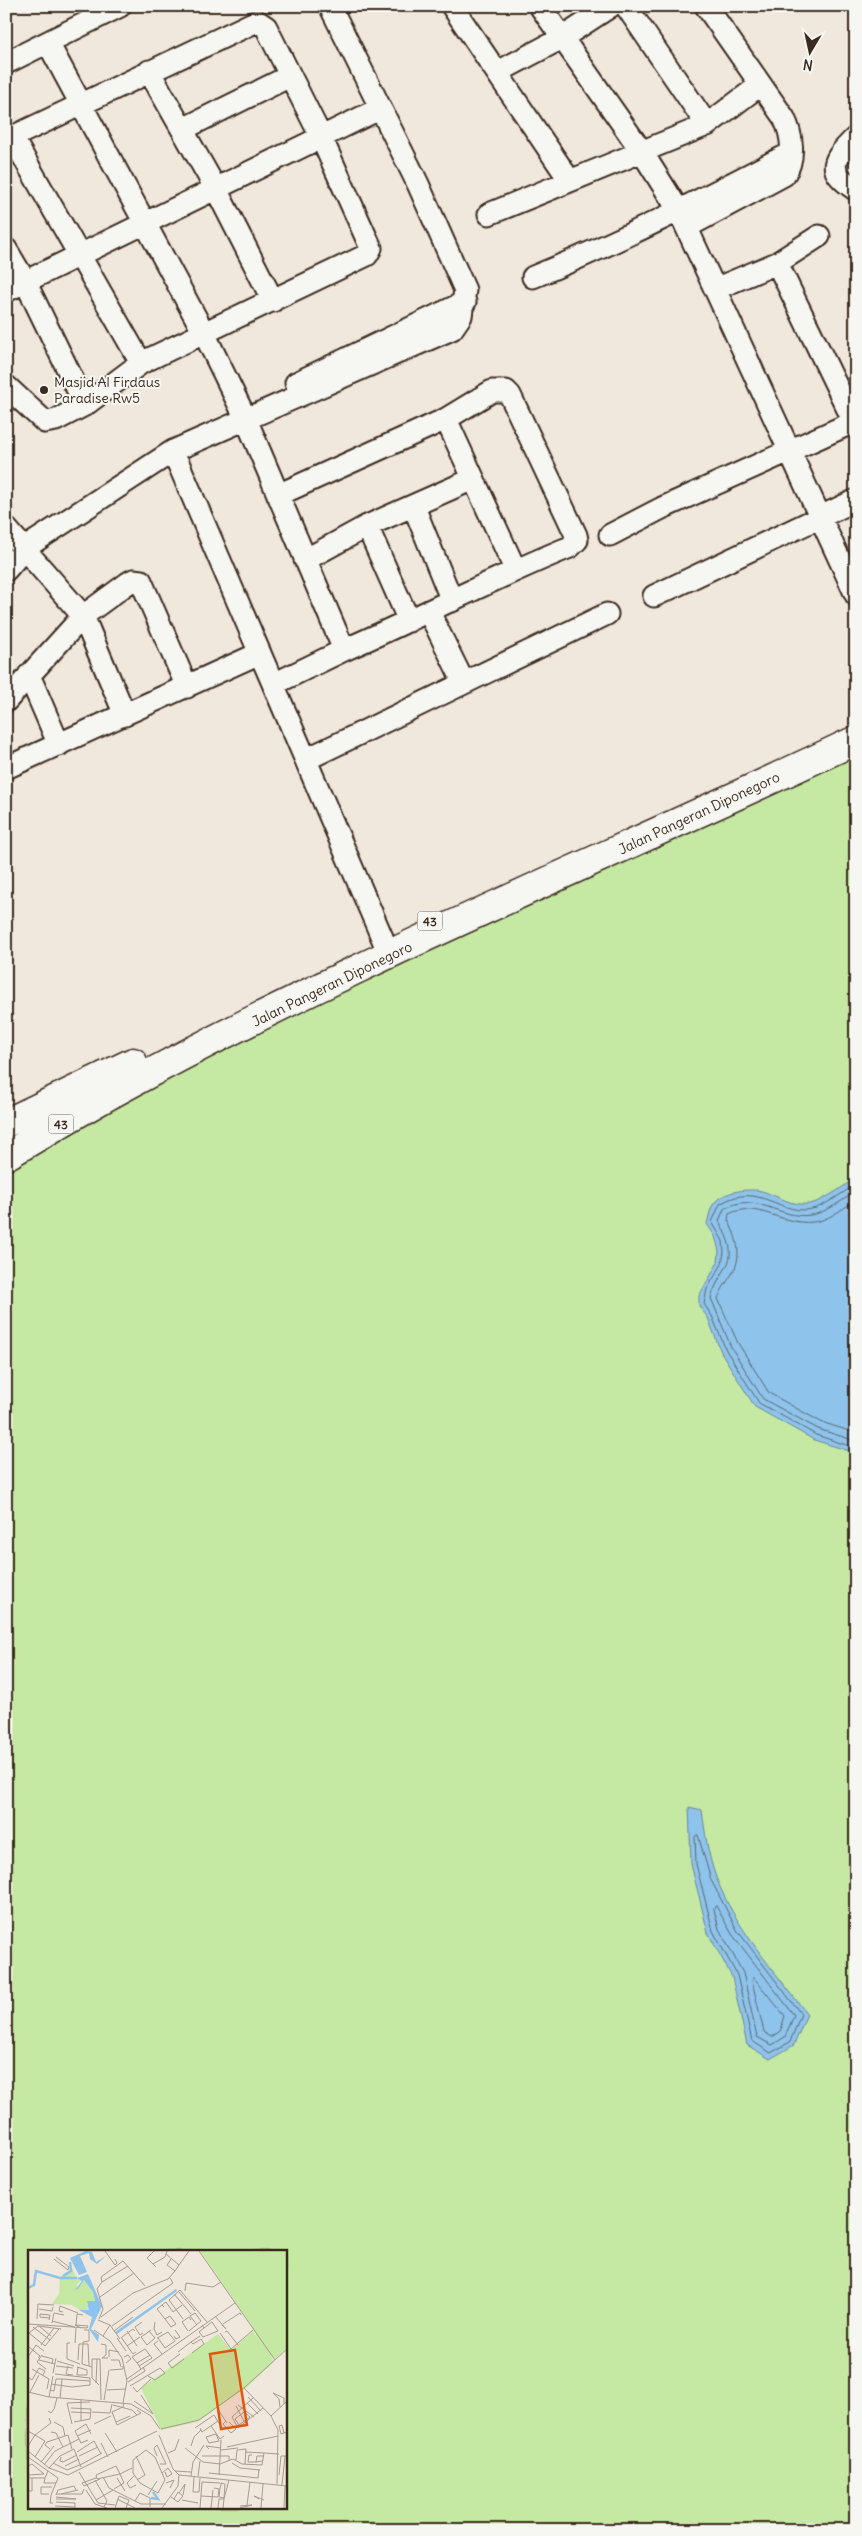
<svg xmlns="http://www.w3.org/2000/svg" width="862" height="2536" font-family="Delius,sans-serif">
<rect width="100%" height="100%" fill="#f0e7dd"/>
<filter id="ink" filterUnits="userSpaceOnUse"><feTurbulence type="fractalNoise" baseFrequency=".02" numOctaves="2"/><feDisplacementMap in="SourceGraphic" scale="10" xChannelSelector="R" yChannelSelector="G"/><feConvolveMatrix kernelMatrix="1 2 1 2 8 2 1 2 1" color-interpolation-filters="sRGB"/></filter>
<g filter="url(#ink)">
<!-- green -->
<path fill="#c5e9a3" stroke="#808a60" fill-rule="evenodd" d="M 856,735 L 856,2530 L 6,2530 L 6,1140 ZM 29,2251 L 285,2251 L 285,2507 L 29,2507 Z"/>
<!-- water -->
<path fill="#8ec3eb" stroke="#6d8699" d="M 856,1178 L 856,1453 L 814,1440 L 755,1407 L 721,1352 L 708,1318 L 699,1306 L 699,1296 L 718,1262 L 719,1251 L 715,1236 L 707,1224 C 709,1216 710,1208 715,1202 C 724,1191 749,1188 762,1191 C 778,1196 791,1206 809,1204 C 821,1203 845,1185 856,1178 Z
M 689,1807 L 702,1810 C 705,1832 708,1856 716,1877 C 735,1928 775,1971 807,2014 L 794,2045 L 770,2059 L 747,2045 L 732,1977 L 708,1933 L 691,1864 Z"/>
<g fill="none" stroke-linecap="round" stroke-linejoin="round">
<!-- shore -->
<path stroke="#5c6770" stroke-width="1" d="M 856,1184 C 846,1191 827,1204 816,1208 C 781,1219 760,1179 720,1204 L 712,1222 L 723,1241 L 724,1252 L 722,1264 L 707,1289 L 704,1304 L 712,1316 L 726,1350 L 759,1403 L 816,1435 L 856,1448
M 856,1191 C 843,1200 826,1213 811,1215 C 779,1220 755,1190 724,1209 L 719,1221 C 743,1265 723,1261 711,1298 L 731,1347 L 763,1399 L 818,1429 L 856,1441
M 856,1200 C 845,1207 831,1218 819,1221 C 785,1229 758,1199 729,1214 L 728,1220 C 736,1235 743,1255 733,1272 C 728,1281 721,1289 718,1299 L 738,1343 L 769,1393 L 821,1422 L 856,1433
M 698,1835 L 711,1880 L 737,1930 L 801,2014 L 790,2042 L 771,2053 L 752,2041 L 737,1975 L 713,1931 L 696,1864 L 695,1837 Z
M 716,1906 L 732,1934 L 794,2015 L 785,2037 L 772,2045 L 757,2037 L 743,1973 L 719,1929 L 714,1909 Z
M 754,1978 L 785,2016 L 780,2032 L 772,2037 L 764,2032 L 752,1981 Z"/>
<defs>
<path id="minor" d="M 452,6 L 570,181
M 540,6 L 642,152 L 679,211 L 856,595
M 626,6 L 707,125
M 48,43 L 204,333 L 246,419 L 344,650 L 274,684
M 6,63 L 120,6
M 149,71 L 216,189 L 273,301
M 498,72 L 562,38 L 611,6
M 183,129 L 290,76
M 12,137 L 141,363
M 856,137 C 833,160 824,169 856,190
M 6,140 L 257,21 L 266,27 L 321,137 L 371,248 L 367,255 L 141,363 L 85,405 L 56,420 L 45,422 L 6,386
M 489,214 L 707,125 L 760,85
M 687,227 L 784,175 C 796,159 792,134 784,118 L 706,6
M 6,249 L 25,281 L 85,405
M 777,263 L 854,422
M 533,277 C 622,241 706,197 791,153
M 715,289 L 777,263 L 819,236
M 6,291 L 379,109
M 296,383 L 465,302
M 446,419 L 515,569
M 173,451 L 384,942
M 278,495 L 446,419 L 492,391 L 506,391 L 510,395 L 576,535 L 577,540 L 570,547 C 493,578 420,617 344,650
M 414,507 L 452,601
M 367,526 L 409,621
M 6,528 L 83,616 L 128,583 L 133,580 L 141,581 L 187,687
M 610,535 L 662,508 L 856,421
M 305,560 L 367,526 L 473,479
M 6,570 L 25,548 L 173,451 L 452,329 L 461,316 L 465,290 L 418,184 L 330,6
M 654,596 L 856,500
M 429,612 L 464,683
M 29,675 L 59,745
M 6,701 L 83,616 L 125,715
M 307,759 L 607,614
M 6,768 L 260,653"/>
<path id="highway" d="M 6,1123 L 133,1062
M 6,1156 C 43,1134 80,1111 117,1091 C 356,960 610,857 856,740"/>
</defs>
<!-- minor casing -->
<use href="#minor" stroke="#3b2a1e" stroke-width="25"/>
<!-- highway casing -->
<use href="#highway" stroke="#3b2a1e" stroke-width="31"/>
<!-- minor -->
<use href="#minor" stroke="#f6f6f2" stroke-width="21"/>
<!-- highway -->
<use href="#highway" stroke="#f6f6f2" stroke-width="28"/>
</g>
</g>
<!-- markers -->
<circle fill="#3b2a1e" stroke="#f6f6f2" stroke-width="2" cx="44" cy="390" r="5"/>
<g text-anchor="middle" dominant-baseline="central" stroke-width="4" stroke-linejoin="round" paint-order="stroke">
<!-- shield labels -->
<g fill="#f6f6f2" stroke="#73675e" stroke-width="1">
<rect x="417.5" y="911.5" width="25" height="19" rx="4"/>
<rect x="48.5" y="1114.5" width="25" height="19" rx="4"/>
</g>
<g font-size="12" font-weight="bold" fill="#3b2a1e">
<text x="430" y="921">43</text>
<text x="61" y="1124">43</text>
</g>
<!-- poi labels -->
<g font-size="14" fill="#3b2a1e" stroke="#f6f6f2" text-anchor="start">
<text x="54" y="382">Masjid Al Firdaus<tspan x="54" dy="16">Paradise Rw5</tspan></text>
</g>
<!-- street labels -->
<g font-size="14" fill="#3b2a1e" stroke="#f6f6f2">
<text transform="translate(699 813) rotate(-25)">Jalan Pangeran Diponegoro</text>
<text transform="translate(332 984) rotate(-26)">Jalan Pangeran Diponegoro</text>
</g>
</g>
<!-- overview -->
<g transform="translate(28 2250)">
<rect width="259" height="259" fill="#f0e7dd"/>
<path d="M 172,1 L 259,1 L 259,98 L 247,109 L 243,106 L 246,112 L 219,137 L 169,172 L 133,180 L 113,138 L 190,84 L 203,100 L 225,81 L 234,95 L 219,69 ZM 44,18 L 48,27 L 54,30 L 49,34 L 49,40 L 56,30 L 65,42 L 69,60 L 63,67 L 44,55 L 24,54 L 31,44 L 32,27 Z" fill="#c5e9a3"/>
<path d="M 58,1 L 64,2 L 68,12 L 78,6 L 69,14 L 62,9 L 61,3 L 52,6 L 59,22 L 51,25 L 42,8 ZM 60,24 L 74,56 L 63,79 L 71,85 L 70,92 L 61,79 L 64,67 L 51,60 L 61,60 L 59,51 L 67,51 L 65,42 L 56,30 L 50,39 L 47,40 L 54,31 L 49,28 ZM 148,39 L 149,41 L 89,84 L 87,82 Z" fill="#8ec3eb"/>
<path fill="none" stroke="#8ec3eb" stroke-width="2.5" d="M 35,26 L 43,21 L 42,12M 0,38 L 6,35 L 8,21 L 32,28 L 49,28M 123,248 L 130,249 L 125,242"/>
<path fill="none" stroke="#a89b91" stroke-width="1" d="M 77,1 L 87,15 L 89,13 L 87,9M 126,1 L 119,8 L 128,17M 171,1 L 247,110M 138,4 L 151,15 L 147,21 L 139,15 L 143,9M 26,9 L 40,20 L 41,17 L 28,7M 125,14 L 137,7 L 139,1M 151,15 L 161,1M 74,32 L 100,16M 152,40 L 179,72M 152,40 L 141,50 L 155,69M 157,41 L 158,33 L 185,37 L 193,32M 151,42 L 167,61M 146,44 L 163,64M 72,47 L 106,23M 134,55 L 138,52 L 145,62 L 154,55M 136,57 L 134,55 L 129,59 L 137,69 L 142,66 L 148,74 L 143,77 L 137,69M 11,59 L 24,61 L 25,57M 35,62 L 31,61 L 32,56 L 50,63M 187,66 L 198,79 L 194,75M 73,67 L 105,43 L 140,29 L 147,21M 9,69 L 10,54 L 26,55M 71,69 L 75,59 L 69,39 L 74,32 L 73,27 L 95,11 L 117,36M 21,70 L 22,65 L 21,65 L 12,64 L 12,67 L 21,68M 70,70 L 82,75 L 75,86M 24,71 L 47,77M 114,72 L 107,77 L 112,85 L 115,83M 127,72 L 126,79 L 129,85 L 134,82M 24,73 L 26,63 L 36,65M 0,74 L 59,78 L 60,76 L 47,75 L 53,78M 195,74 L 212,63 L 213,65M 48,75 L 49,64 L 55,65M 82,75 L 92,89M 174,75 L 176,78 L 184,72 L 190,81 L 175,87 L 171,82 L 176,78M 11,76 L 23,86M 84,76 L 145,33 L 142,28M 5,77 L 22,90M 31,79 L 17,96 L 1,83 L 10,76 L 33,79M 56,80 L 61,80 L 61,91 L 55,92 L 54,114 L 64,117M 66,80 L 82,91 L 94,108 L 99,131 L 95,153M 86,81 L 105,67M 99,81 L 109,96M 121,81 L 127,88 L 119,95 L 113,87 L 119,83 L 120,82 L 123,80M 160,81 L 154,72 L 161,67 L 163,70M 161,81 L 173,71 L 167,63 L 162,66 L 169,75M 197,82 L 199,81 L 210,95M 192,83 L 203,99 L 225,80M 146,86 L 148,89 L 152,87 L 147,80M 93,87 L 105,104 L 108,102M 94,87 L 105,79 L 107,81M 89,88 L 98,101M 129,88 L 133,86 L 140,82 L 147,91 L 137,98 L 130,88M 130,91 L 126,94 L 134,104M 42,93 L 39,93 L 39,109 L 52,114M 47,93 L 48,78M 73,94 L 78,95 L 78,105 L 74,108 L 80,108M 13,95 L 26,78M 99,96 L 112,87M 1,97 L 12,106 L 10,108M 150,102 L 163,92M 164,103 L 176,94 L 173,89 L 165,94 L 163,92 L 172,86M 152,104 L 140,113 L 144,118 L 156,109M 14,105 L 9,112 L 18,119M 14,106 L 25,109 L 24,114M 0,107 L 8,95 L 16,101M 81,107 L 81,100 L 91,102M 96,107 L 100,105 L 103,109 L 98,113M 11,110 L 27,114M 50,110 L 51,94 L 60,94 L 61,116M 83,110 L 91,110 L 93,117M 29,111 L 46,116M 109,113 L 122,105M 28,116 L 45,118M 40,116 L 38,124 L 45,125M 111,116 L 124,108 L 117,99 L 104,107 L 110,114 L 111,116 L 113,119M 49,117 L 59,120 L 59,125 L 49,125 L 50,117M 4,119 L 21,129 L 19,139M 82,120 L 95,119 L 95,116M 25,123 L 28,108M 0,127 L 4,130 L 11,118 L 17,121 L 15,125M 34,129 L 62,131M 99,129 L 207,53M 100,132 L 117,121 L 115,117M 68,133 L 69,109M 23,134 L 44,137 L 62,135 L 62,128 L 27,124M 71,135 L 64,128 L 64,109 L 72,109 L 73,150M 102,136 L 132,118 L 137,123 L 127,130 L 120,126M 105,137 L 109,142 L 123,129M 216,138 L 243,166 L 250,180 L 249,234M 22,140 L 26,141 L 28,129 L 34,129 L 32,148M 79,140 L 97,139M 0,142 L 21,147 L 103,154 L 123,166 L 132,179M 2,142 L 11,125M 21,147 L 25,126M 220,147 L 233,161M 225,148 L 204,167 L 210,178 L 235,158M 76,150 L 81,120M 106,151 L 125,164 L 113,145M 96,153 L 95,157 L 84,162 L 89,175 L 113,163 L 109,160M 219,153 L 230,164M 85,155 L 104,160 L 109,165M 210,155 L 226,167M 208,156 L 217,173M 252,157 L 251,149 L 245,143 L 256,148 L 256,154M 43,158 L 63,159 L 62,169 L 46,172M 189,158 L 199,173M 20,161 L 23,163 L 26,159 L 29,148M 43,162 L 63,163M 64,162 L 82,163 L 84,154M 216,162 L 222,167 L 211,175 L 207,169 ZM 243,166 L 259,151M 53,171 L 53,150M 198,171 L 195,174 L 203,183 L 208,179 L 201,172M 26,172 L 35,177 L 37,186M 88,172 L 102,166M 44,174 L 39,153 L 62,152M 66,174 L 83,166M 183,176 L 192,189 L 196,186M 167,178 L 186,165 L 192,175M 172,178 L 174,182 L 190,171M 133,179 L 171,170 L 217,137 L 259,99M 0,181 L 17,191 L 7,207M 23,182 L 28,183 L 35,197M 77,183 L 89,202M 256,183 L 254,175 L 251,176 L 253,184 L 259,182M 131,185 L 145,219 L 151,225 L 259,236M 49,186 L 63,180M 60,190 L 53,193 L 47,181 L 58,174 L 63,184M 73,193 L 80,207M 181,193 L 191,191 L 188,184 L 178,187 L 181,193M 0,196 L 7,185 L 23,173 L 21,168M 163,196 L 166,187 L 173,180M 199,197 L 250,186M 157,198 L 175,212 L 192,214 L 205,209 L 214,214 L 234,215 L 236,203 L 251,204M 22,199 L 17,195 L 19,192 L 40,185 L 44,199M 181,199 L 178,196 L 193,198M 118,200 L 127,207 L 137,230 L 130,243 L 112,233 L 105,223 L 105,210 ZM 193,200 L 210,198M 0,201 L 21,218 L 40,225 L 129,181M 49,202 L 66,191 L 73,204M 217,202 L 236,203M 140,203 L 147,200 L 151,189M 224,205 L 221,205 L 220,212 L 228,212M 51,206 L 70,197M 108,206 L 117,225 L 109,230M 129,206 L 126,198 L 129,195 L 138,214 L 132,214M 174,206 L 201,206 L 201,210M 0,207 L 30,228 L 23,245 L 22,253 L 25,253M 33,207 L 32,211 L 35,212 L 49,205M 208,210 L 209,200 L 218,199 L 217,214M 234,211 L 228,212 L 229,206 L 236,206M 13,212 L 26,196M 25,213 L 39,220 L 54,214M 204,213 L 212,218 L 232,220M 54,214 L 74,203M 16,215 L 27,201 L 51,189M 0,216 L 4,214 L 16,224 L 0,225M 37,216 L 51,209M 21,218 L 32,206 L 46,199 L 53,217M 147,221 L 163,222M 51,222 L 70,253 L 87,255M 134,223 L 140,218 L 144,224 L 139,227 L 137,222M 181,223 L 230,228 L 231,219M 68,225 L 69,229 L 92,224 L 96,233 L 86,239M 68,225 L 88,216 L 92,224 L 104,218M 191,225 L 193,190M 251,225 L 253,206 L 259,206M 106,226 L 99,233 L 102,238 L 108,235M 163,226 L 165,212 L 176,195M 170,226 L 172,211M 75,227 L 81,238 L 113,254 L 138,254M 166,227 L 165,242 L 171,242 L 172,228M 0,228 L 17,228 L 20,221M 17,228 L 16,233 L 28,233M 89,228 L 97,241M 67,230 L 79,251 L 76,257M 138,233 L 146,230 L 142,238M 193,233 L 197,234 L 196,248 L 191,247 L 192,238 L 193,235 L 193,233M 254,235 L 257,206M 56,236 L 72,229M 56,236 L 54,233 L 68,228M 58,240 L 67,254 L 79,258M 0,241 L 4,241 L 4,228M 151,243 L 157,234 L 155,245M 21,244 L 13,244 L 13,237 L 24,237M 29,244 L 54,244 L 56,239M 33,244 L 50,240M 28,245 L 30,240 L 46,236 L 48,240M 120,245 L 129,231M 173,246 L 190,247 L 191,239 L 186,238M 143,247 L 150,252 L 155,246 L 150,242 L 146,249M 28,249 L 48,249 L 28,247M 89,249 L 107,258M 196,249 L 201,230M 231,249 L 226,246 L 236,250M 68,250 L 85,240M 154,250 L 170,253M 107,251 L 112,243 L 122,248 L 122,257M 28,252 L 47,253 L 47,258M 219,255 L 222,232M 27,256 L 47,257M 87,258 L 91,246 L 101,250 L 98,258M 134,258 L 150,236 L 151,225M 172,258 L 174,232 L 192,233M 183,258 L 185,240M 190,258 L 191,249 L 196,249 L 195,258M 212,258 L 224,255 L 212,256M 233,258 L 235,234M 256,258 L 257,236"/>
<path fill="#df570d" fill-opacity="0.15" stroke="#df570d" stroke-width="2.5" d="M 207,100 L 219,175 L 193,179 L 182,104 Z"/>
<rect width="259" height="259" fill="none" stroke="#3b2a1e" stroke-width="2.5"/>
</g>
<!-- margin -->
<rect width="862" height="2536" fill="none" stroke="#f6f6f2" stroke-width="25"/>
<rect x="12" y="12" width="837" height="2511" fill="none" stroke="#3b2a1e" stroke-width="2" filter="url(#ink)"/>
<!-- north arrow -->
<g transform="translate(810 52) rotate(189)" stroke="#f6f6f2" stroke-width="4" paint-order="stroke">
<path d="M0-4L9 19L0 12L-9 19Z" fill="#3b2a1e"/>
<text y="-8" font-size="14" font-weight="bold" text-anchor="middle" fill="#3b2a1e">N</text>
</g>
</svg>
